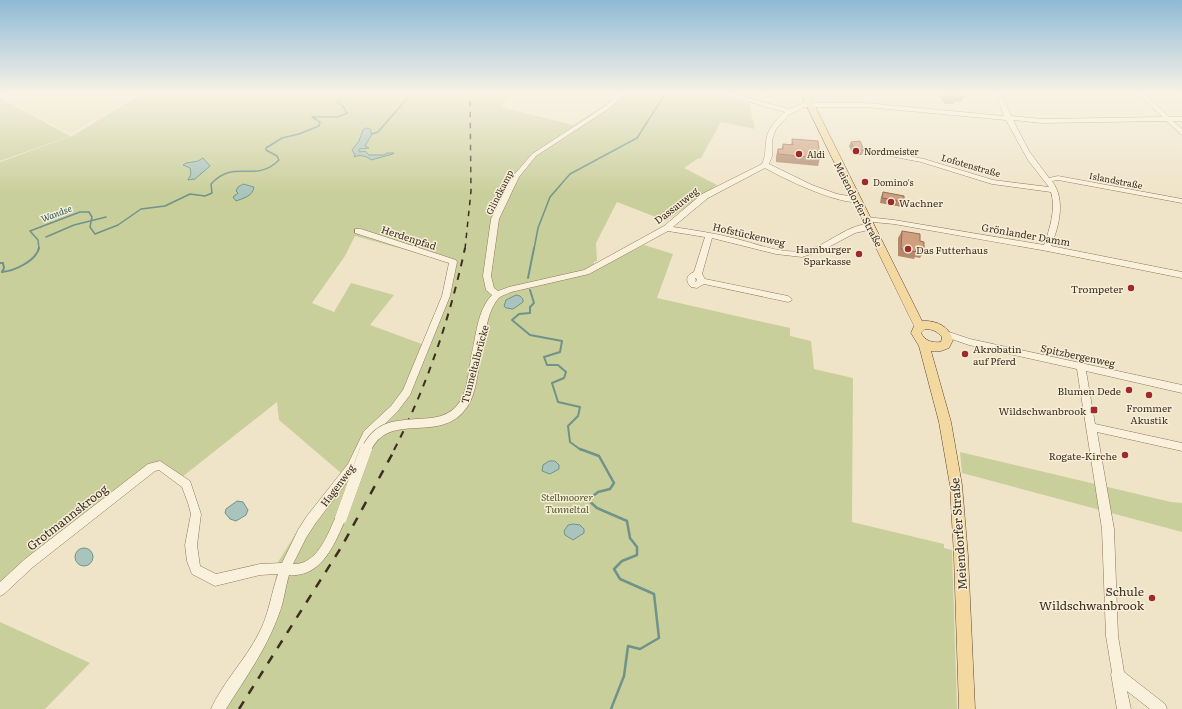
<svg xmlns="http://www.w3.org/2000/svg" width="1182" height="709" font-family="Literata,serif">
<rect width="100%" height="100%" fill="#f0e4c8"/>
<!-- farmland -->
<path fill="#e6deb5" d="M 26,94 L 113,94 L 126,101 L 71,134 L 7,101 Z"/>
<!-- green -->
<path fill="#c9cf9b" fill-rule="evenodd" d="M 0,94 L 3,94 L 0,98 L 70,136 L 0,161 Z
M 141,94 L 513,94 L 501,107 L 573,125 L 607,103 L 614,94 L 721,94 L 749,104 L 755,129 L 721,122 L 701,158 L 697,159 L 684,168 L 717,185 L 666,221 L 617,202 L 596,243 L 597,261 L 594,262 L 593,271 L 644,245 L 673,254 L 657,298 L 790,328 L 790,336 L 811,341 L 814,369 L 853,378 L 852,522 L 944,544 L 944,548 L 952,550 L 957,709 L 212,709 L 257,641 L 272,605 L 278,562 L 303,522 L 341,473 L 279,420 L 277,402 L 177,481 L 157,467 L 0,592 L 0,162 L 74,135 ZM 355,236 L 457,264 L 444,308 L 430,347 L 370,325 L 394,295 L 351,283 L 334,312 L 312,303 L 345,256 Z
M 960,452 L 1171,502 L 1182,503 L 1182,532 L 962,473 Z
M 0,622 L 90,663 L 45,709 L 0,709 Z"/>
<!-- water -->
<path fill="#a9c4bc" stroke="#6f938a" d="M 366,128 L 370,129 L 372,134 L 365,146 L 369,148 L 359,149 L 359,152 L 365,151 L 369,155 L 384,155 L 387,153 L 394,153 L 393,154 L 371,160 C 367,156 359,154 354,157 L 355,155 L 352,150 L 359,141 L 363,130 Z
M 203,158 L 210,166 L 195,179 L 188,180 L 191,174 L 190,168 L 183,165 L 186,163 L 198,161 Z
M 243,184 L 254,187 C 253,196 244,198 236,201 L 233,197 L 238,193 L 236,191 L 238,187 Z
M 516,295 L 520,296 L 523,299 L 523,302 L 513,309 L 506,308 L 504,306 L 506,300 Z
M 549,461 L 555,461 L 559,465 L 559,469 L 550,474 L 542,471 L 543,465 Z
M 237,501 L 243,502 L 248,510 L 246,515 L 236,521 L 230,519 L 225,513 L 226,509 Z
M 573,524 L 580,525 L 584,529 L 584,533 L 573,540 L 565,535 L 564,531 L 568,525 Z
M75 557a9 9 0 1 1 18 0a9 9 0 1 1-18 0Z"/>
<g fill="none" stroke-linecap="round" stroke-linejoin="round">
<!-- stream-far2 -->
<path stroke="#6f938a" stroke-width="1.5" d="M 372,134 L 378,132 L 411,94
M 46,237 L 74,225 L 106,217
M 39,249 L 38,240 L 30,231 L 80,212 L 89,212 L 92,217 L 90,227 L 95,234 L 118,225 L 141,209 L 165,206 L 190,194 L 205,196 L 212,193 L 211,184 C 235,158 255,184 279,160 L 277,156 L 266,150 L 266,148 L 282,138 L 299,134 L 319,126 L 320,122 L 312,117 L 338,117 L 347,113 L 342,105 L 337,103 L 343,94
M 534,249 L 538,228 L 550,197 L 570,174 L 637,138 L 665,94"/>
<!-- stream-far1 -->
<path stroke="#6f938a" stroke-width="2" d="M 0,263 L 3,263 L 4,268 L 2,272 C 14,271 36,261 39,248
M 528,278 L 534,248
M 530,290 L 534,303 L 530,307 L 530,313 L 519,314 L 512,320 L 530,335 L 562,341 L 560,352 L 544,357 L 547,365 L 558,365 L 566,372 L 564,378 L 552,383 L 558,402 L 580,407 L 578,416 L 568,426 L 570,442 L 581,450"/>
<!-- stream -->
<path stroke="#6f938a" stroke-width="2.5" d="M 580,449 L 599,456 L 614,483 L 610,489 L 598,492 L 588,500 L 597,508 L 627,521 L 630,538 L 637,547 L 637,555 L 622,561 L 614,569 L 620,579 L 654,594 L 659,638 L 640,649 L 628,646 L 624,676 L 611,709"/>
<defs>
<path id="minor" d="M 2,94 L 12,94 L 0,99 L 0,95 Z
M 616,94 L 623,94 L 611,107 L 536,156 L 519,177 L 499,219 L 491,276 L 494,288 L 498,291 L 509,287 L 584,270 L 664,226 L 702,194 L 762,164 C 766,156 765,149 766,141 C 767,129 776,120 785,112 L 722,94 L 733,94 L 789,109 L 804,103 L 866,103 L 1004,116 L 996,94 L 1002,94 L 1011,116 L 1042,119 L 1162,117 L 1139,94 L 1146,94 L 1169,117 L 1182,117 L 1182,121 L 1173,121 L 1182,129 L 1182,135 L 1166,121 L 1042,123 L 1013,120 L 1029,151 L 1049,178 L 1058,176 L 1182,199 L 1182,203 L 1058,180 L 1052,181 C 1066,200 1059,226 1051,246 L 1182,272 L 1182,278 L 1047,251 L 894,224 L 863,221 L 863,217 L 866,217 L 894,220 L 1044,245 C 1050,228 1056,209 1051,192 L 992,184 L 921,162 L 885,155 L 882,153 L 885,151 L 924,159 L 993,180 L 1049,187 L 1028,160 L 1006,120 L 866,107 L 804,107 L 789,115 L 776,129 L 772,140 L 772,156 L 769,164 L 812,185 L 837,194 L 860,198 L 860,202 C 839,205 784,179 765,168 L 708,198 L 673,227 C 693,230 713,233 733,238 C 755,243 779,254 802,251 C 825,249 850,220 873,225 L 873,229 L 855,233 L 823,250 L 802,257 L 776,254 L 712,238 L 702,274 L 705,279 L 788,296 L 792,299 L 791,301 L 788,302 L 704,284 L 697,288 L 691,287 C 685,281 686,275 694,272 L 705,237 L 668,231 L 589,274 L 511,292 C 507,294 503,295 500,297 C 487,308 484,341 481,357 L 479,359 L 473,359 L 471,357 C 476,338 477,310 492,295 L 486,290 L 483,276 L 491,219 L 513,176 L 532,154 L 607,105 ZM 695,278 L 697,279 L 696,282 L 695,281 Z
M 355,229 L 361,229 L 456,260 L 457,262 L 450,296 L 410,395 L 397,412 L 372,437 L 356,470 L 315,524 L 306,538 L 293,564 C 318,565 328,533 337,514 L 341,513 L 345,514 L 346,518 C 335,543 322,578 289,575 C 285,588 284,602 279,614 C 267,648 245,679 226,709 L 211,709 C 223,682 246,659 259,633 C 269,614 271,594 278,574 L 260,575 L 215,586 L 192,574 L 187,561 L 185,545 L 191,514 L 188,503 L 182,487 L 159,470 L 155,471 L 33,567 L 4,594 L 0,596 L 0,582 L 25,559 L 148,464 L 160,461 L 190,481 L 201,514 L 197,545 L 200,566 L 216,574 L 260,564 L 282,563 L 298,530 L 307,516 L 348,464 L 364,431 L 391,406 L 403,390 L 442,296 L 449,263 L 355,233 Z
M 946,331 L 970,339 L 1182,385 L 1182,393 L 1086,371 L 1095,424 L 1182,443 L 1182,451 L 1097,432 L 1114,529 L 1118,636 L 1124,672 L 1165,704 L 1167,709 L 1150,709 L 1127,691 L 1131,709 L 1117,709 L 1111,674 L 1112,672 L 1106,636 L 1102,529 L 1077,369 L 969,345 L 943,336 L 942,334 L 943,332 Z"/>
<path id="major" d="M 801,94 L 809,94 L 922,321 C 936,320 949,326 953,340 L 949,348 L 941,351 L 931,351 L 951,422 L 962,485 L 968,556 L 975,709 L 959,709 L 954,556 L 950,485 L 939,422 L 919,346 L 911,333 L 914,326 ZM 925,329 C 932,329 937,331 942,337 L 941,342 C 932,343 925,341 921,333 Z"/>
</defs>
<!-- minor casing -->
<use href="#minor" stroke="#8d765c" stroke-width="1"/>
<!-- major casing -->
<use href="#major" stroke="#5b4430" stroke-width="1"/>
<!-- minor -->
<use href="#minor" fill="#faf1dc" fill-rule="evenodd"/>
<!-- major -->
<use href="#major" fill="#f3d9a0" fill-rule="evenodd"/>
<!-- rail-far2 -->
<path stroke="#3d2e20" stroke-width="1.5" stroke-dasharray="5.5 5.5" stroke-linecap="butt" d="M 465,249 L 471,191 L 470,94"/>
<!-- rail-far1 -->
<path stroke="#3d2e20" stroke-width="2" stroke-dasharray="7 7" stroke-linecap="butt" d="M 394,450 C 427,386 450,318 465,248"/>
<!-- rail -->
<path stroke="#3d2e20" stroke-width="2.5" stroke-dasharray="9 9" stroke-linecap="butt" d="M 239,709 L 342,546 L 395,449"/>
<defs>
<path id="minor-bridge-far1" d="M 366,450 C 386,404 439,441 463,405 C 472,392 473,372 476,357"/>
<path id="minor-bridge" d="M 341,518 L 366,449"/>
</defs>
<!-- minor-bridge-far1 casing -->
<use href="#minor-bridge-far1" stroke="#8d765c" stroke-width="10" stroke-linecap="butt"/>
<!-- minor-bridge casing -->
<use href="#minor-bridge" stroke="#8d765c" stroke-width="12" stroke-linecap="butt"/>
<!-- minor-bridge-far1 -->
<use href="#minor-bridge-far1" stroke="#faf1dc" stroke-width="9"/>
<!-- minor-bridge -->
<use href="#minor-bridge" stroke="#faf1dc" stroke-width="12"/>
</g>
<!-- wall -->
<path fill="#b2896c" d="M 940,94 L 966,94 L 962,101 L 954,102 L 953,104 L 945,104 L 939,96 Z
M 792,139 L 820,158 L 818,166 L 776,162 L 776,156 L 778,149 L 782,149 L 783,144 L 791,145 Z
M 851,142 L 864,150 L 862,155 L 853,155 L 849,146 Z
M 883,192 L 904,202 L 902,207 L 880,203 L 881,197 Z
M 902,231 L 920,241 L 924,251 L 920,258 L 915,257 L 914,259 L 898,256 L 898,238 Z"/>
<!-- building -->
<path fill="#cf9f7d" stroke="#916f58" d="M 792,139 L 818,141 L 820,158 L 778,154 L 778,149 L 783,149 L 783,144 L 793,145 Z
M 860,141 L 864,150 L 855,150 L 851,142 Z
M 883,192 L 904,196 L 904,202 L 882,198 Z
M 902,231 L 920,234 L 920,241 L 924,242 L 924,251 L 918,249 L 918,252 L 901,249 Z"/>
<!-- sky -->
<linearGradient id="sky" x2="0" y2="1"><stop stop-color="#8fbad6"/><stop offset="0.48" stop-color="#f8f3e6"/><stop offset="1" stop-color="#f8f3e6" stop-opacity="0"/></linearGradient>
<rect width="1182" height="194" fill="url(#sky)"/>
<!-- markers -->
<g fill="#9e2a2b" stroke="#f7eed8" stroke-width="1.5">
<circle cx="856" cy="151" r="4"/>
<circle cx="799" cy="154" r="4"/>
<circle cx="865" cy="182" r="4"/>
<circle cx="891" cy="202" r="4"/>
<circle cx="908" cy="249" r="4"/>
<circle cx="859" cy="254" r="4"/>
<circle cx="1131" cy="288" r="4"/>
<circle cx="965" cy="354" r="4"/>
<circle cx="1129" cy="390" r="4"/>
<circle cx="1149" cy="395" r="4"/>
<rect x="1090" y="406" width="8" height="8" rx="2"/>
<circle cx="1125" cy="455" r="4"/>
<circle cx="1152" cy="598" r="4"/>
</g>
<g text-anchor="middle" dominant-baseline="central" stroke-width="3" stroke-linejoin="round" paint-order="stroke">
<!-- far-poi labels -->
<g font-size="9" fill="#3d2e20" stroke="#f7eed8" text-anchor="start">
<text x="864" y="151">Nordmeister</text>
<text x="807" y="154">Aldi</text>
<text x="873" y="182">Domino's</text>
</g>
<!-- far-street labels -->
<g font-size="9" fill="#3d2e20" stroke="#f7eed8">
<text transform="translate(971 165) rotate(16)">Lofotenstraße</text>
<text transform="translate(1116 180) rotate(11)">Islandstraße</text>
<text transform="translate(499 192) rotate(-63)">Glindkamp</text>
</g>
<!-- far-water labels -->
<g font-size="9" font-style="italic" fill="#2f5d5a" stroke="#f7eed8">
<text transform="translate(56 213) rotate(-21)">Wandse</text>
</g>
<!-- poi labels -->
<g font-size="10" fill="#3d2e20" stroke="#f7eed8" text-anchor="end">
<text x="899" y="202" text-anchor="start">Wachner</text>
<text x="851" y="248">Hamburger<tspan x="851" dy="12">Sparkasse</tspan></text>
<text x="916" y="249" text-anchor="start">Das Futterhaus</text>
<text x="1123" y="288">Trompeter</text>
<text x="973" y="348" text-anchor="start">Akrobatin<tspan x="973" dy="12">auf Pferd</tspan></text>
<text x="1121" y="390">Blumen Dede</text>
<text x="1149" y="407" text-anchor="middle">Frommer<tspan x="1149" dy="12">Akustik</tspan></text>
<text x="1086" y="410">Wildschwanbrook</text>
<text x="1117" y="455">Rogate-Kirche</text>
</g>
<!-- street labels -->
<g font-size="10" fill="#3d2e20" stroke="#f7eed8">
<text transform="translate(859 204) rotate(63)">Meiendorfer Straße</text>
<text transform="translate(676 205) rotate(-38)">Dassauweg</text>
<text transform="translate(749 234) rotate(13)">Hofstückenweg</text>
<text transform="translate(1026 234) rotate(10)">Grönlander Damm</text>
<text transform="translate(409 237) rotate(18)">Herdenpfad</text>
<text transform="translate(1078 355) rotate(12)">Spitzbergenweg</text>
<text transform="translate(474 364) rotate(-75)">Tunneltalbrücke</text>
<text transform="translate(337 485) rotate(-53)">Hagenweg</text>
</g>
<!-- park labels -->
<g font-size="10" font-style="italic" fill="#4d5a26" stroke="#f7eed8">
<text x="567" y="496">Stellmoorer<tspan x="567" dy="12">Tunneltal</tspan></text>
</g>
<!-- near-street labels -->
<g font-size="12" fill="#3d2e20" stroke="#f7eed8">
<text transform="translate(67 517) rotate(-38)">Grotmannskroog</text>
<text transform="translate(958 534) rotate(-94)">Meiendorfer Straße</text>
</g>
<!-- near-poi labels -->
<g font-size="12" fill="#3d2e20" stroke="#f7eed8" text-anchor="end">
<text x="1144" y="591">Schule<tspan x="1144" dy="14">Wildschwanbrook</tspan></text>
</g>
</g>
</svg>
